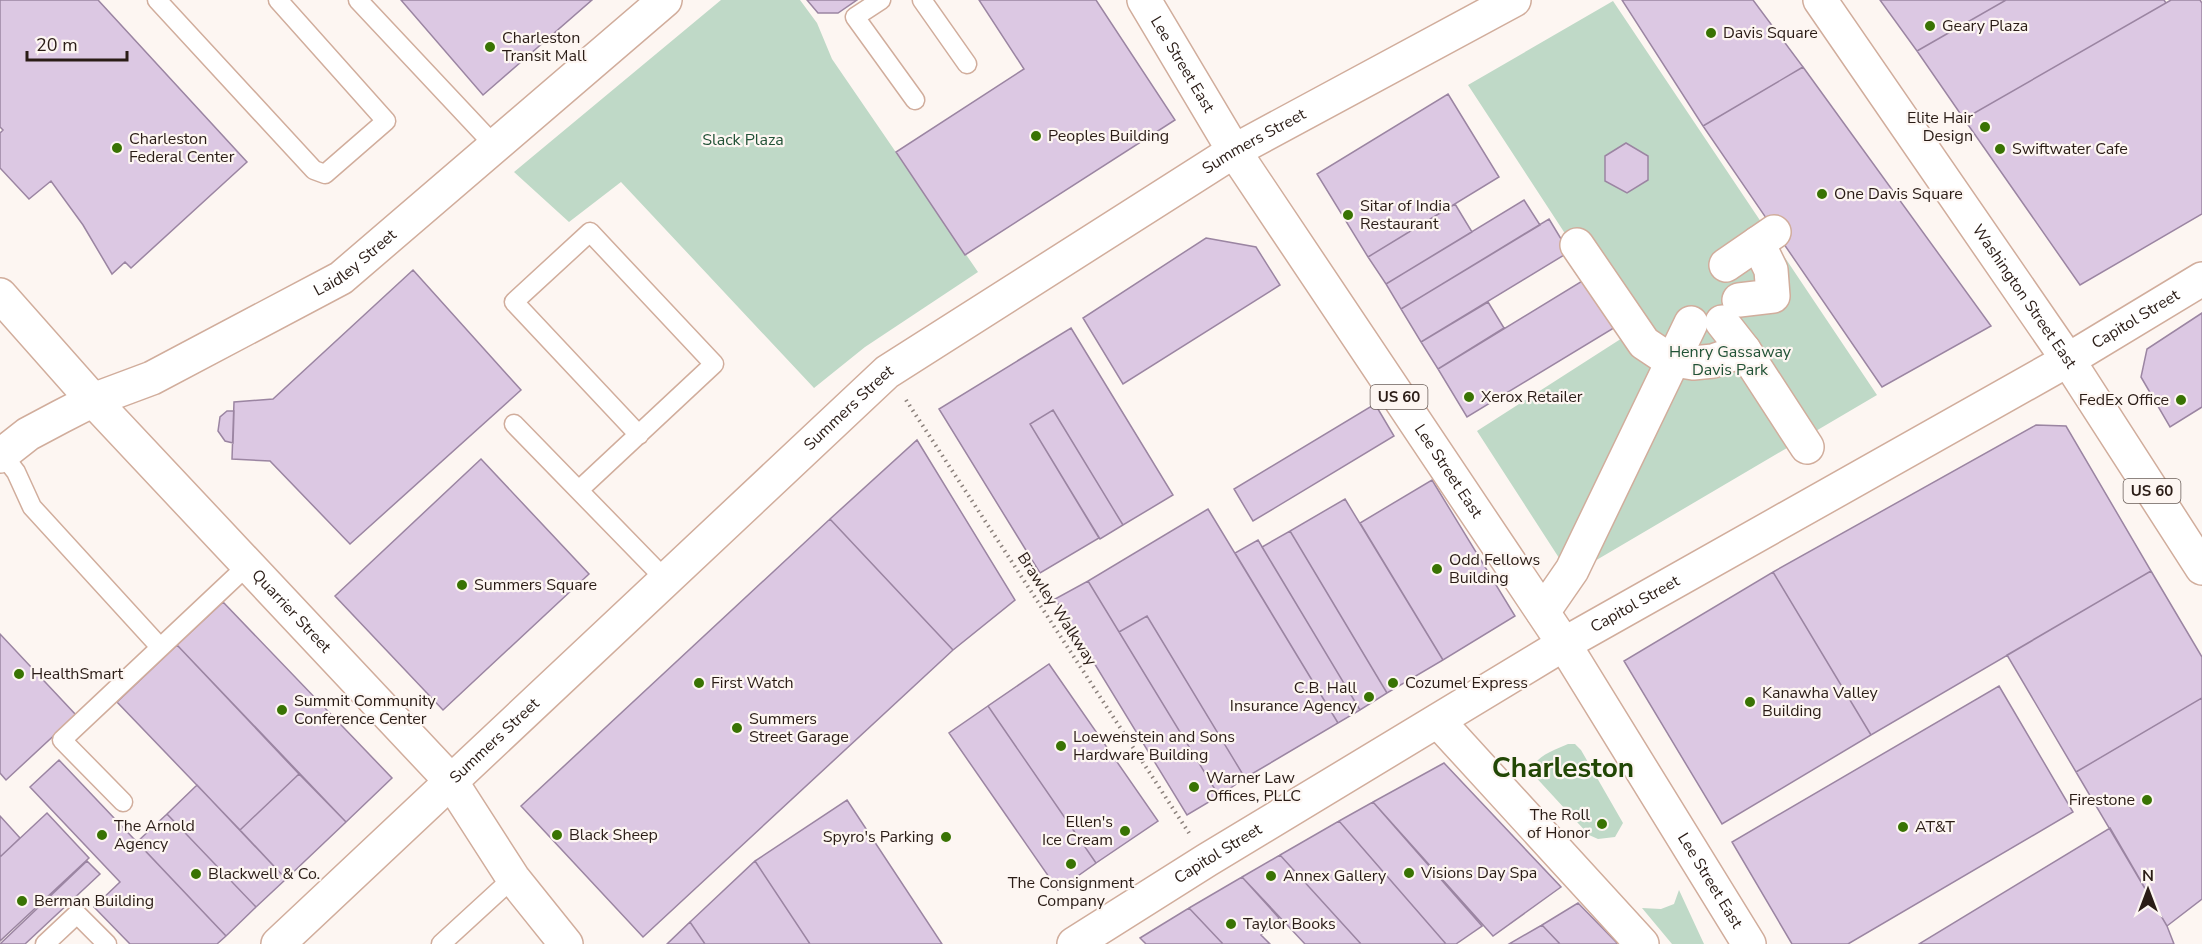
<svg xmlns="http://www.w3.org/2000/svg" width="2202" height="944" font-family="'Nunito Sans',sans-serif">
<rect width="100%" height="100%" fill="#fdf6f2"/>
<!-- green -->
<path fill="#bfd9c7" d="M 721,0 L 800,0 L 817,23 L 832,59 L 978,272 L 865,347 L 814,388 L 621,182 L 569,222 L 514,172 Z
M 1613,1 L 1877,395 L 1588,565 L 1561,561 L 1477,431 L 1630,333 L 1468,85 Z
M 1568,744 L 1575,744 L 1581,750 L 1623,823 L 1615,837 L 1598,839 L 1589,835 L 1531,772 C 1536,755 1553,751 1568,744 Z
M 1679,890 L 1704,944 L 1672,944 L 1642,908 L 1661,909 L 1674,904 Z"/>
<!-- building -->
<path fill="#dcc8e3" stroke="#9b85a2" stroke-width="1.5" d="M 0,0 L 98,0 L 247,162 L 131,268 L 125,262 L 112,274 L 83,225 L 51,181 L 29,199 L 0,168 L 0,133 L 3,130 L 0,127 Z
M 401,0 L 592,0 L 483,95 Z
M 807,0 L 857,0 L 838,13 L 818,13 Z
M 979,0 L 1096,0 L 1175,120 L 965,255 L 896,152 L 1024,69 Z
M 1622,0 L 1753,0 L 1803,67 L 1703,126 Z
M 1880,0 L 2006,0 L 1917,51 Z
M 2006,0 L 2164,0 L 2166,3 L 1964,119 L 1917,51 Z
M 2171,0 L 2200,0 L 2202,3 L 2202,214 L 2080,285 L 1964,119 Z
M 1803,67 L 1991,326 L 1882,387 L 1703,126 Z
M 1448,94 L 1499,177 L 1368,257 L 1317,174 Z
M 1626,143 L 1648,156 L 1648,180 L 1627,193 L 1605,181 L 1605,156 Z
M 1524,200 L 1540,225 L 1401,309 L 1386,284 Z
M 1455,204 L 1472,232 L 1386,284 L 1368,257 Z
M 1549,219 L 1569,252 L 1421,342 L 1401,309 Z
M 1206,238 L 1256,247 L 1280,285 L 1123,384 L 1083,318 Z
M 413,270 L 521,390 L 350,544 L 270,461 L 232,459 L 234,402 L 273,399 Z
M 1592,275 L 1622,323 L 1467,417 L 1438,369 Z
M 1488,302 L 1504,328 L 1438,369 L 1421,342 Z
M 2202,313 L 2202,407 L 2170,427 L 2141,377 L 2147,349 Z
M 1071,328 L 1173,495 L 1123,525 L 1053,410 L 1030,424 L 1099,538 L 1040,573 L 939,409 Z
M 1375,404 L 1394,436 L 1253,521 L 1234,489 Z
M 1053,410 L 1123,525 L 1100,539 L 1030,424 Z
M 227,411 L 234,411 L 233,443 L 225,441 L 218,431 L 220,417 Z
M 2036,425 L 2066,426 L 2151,571 L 1871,735 L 1773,572 Z
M 917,440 L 1015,600 L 953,650 L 830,519 Z
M 481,459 L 589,574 L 443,710 L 335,596 Z
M 1432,480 L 1515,616 L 1443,660 L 1360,523 Z
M 1345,499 L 1443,660 L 1387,693 L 1290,531 Z
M 1208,509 L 1338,723 L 1245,778 L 1147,616 L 1119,632 L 1088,581 Z
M 830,519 L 953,650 L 643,937 L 521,806 Z
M 1290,531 L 1387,693 L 1360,710 L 1262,547 Z
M 1258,540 L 1360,710 L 1338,723 L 1235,553 Z
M 2151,571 L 2202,657 L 2202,698 L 2076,772 L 2007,655 Z
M 1773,572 L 1871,735 L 1722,824 L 1624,661 Z
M 1088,581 L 1219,796 L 1187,815 L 1055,599 Z
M 223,602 L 392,778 L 346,822 L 177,645 Z
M 1147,616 L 1245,778 L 1219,796 L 1119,632 Z
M 0,634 L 76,715 L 6,780 L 0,773 Z
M 177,645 L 299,774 L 240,830 L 117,702 Z
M 1049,664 L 1158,821 L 1096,863 L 988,706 Z
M 1999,686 L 2073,812 L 1848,944 L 1792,944 L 1732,842 Z
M 2202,698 L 2202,899 L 2167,926 L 2076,772 Z
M 988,706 L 1096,863 L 1058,890 L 949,733 Z
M 59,760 L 226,936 L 217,944 L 130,944 L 94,907 L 120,882 L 30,787 Z
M 1444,763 L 1561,887 L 1493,936 L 1373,802 Z
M 299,774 L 346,822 L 286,879 L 240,830 Z
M 197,785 L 286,879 L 256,907 L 167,814 Z
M 847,800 L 942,944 L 810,944 L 755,861 Z
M 1373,802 L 1416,851 L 1482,926 L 1456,944 L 1446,944 L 1339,821 Z
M 47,813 L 89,858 L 0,941 L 0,857 Z
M 167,814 L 256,907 L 226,936 L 137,842 Z
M 0,816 L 20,838 L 0,857 Z
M 1339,821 L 1446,944 L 1361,944 L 1280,855 Z
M 2110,828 L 2167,926 L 2174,944 L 1919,944 Z
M 1280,855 L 1361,944 L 1305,944 L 1242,877 Z
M 87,861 L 100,874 L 25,944 L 0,944 Z
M 755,861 L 810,944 L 705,944 L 690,922 Z
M 1242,877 L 1279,918 L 1261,935 L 1270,944 L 1223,944 L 1189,908 Z
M 1578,903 L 1618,944 L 1560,944 L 1542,925 Z
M 1189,908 L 1223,944 L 1146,944 L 1140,938 Z
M 690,922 L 705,944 L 667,944 Z
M 1542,925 L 1560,944 L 1509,944 Z"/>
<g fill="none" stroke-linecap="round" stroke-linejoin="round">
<defs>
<path id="lane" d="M 157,0 L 314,170 L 325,174 L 386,121 L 278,0
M 358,0 L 495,146
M 881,0 L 855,17 L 915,100
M 922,0 L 967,64
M 514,424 L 665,579
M 2,454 L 16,472 L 32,507 L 160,647
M 579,490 L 714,364 L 590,232 L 514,302 L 639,435
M 123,802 L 62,740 L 248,565
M 45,944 L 77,914 L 107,944
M 441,944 L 513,878"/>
<g id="street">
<path d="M 1577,245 L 1644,343 L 1668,359 L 1693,363 L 1713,361 L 1744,350"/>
<path d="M 1726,265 L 1774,232"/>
<path d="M 1739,300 L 1773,296 L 1771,270 L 1758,243"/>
<path d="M 1722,322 L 1744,350 L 1807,447"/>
<path id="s1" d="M 0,456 L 28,434 L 60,417 L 93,400 L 152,378 L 341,278 L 665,0"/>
<path d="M 1543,612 L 1572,570 L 1691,323"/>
<path d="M 1438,721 L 1642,944"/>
<path id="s2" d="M 278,944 L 887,372 L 1234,151 L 1514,0"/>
<path id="s3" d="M 1074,944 L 1207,860 L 1564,644 L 2068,360 L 2202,279"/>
</g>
<g id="secondary">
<path id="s4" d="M 0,295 L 93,400 L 450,780 L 513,878 L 566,944"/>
</g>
<g id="primary">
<path id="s5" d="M 1144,0 L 1234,151 L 1564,644 L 1749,944"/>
<path id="s6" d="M 1820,0 L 2068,360 L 2202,568"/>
</g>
</defs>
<!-- lane casing -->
<use href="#lane" stroke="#d1ad9c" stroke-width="21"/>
<!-- street casing -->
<use href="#street" stroke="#d1ad9c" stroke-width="36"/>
<!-- secondary casing -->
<use href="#secondary" stroke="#d1ad9c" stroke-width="36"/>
<!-- primary casing -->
<use href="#primary" stroke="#d1ad9c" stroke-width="36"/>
<!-- path -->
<path stroke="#8b807b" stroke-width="4" stroke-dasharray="1.5 4.5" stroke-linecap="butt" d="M 906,400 L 1189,833"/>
<!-- lane -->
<use href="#lane" stroke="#fff" stroke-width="18"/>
<!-- street -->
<use href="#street" stroke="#fff" stroke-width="33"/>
<!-- secondary -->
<use href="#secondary" stroke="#fff" stroke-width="33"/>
<!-- primary -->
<use href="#primary" stroke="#fff" stroke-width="33"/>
</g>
<!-- markers -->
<g fill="#397303" stroke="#fdf6f2" stroke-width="2">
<circle cx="1930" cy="26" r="6"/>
<circle cx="1711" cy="33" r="6"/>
<circle cx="490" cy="47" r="6"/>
<circle cx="1985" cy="127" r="6"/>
<circle cx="1036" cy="136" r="6"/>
<circle cx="117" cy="148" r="6"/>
<circle cx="2000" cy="149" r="6"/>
<circle cx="1822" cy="194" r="6"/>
<circle cx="1348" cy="215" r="6"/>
<circle cx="1469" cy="397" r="6"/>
<circle cx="2181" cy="400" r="6"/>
<circle cx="1437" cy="569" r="6"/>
<circle cx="462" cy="585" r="6"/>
<circle cx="19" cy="674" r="6"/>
<circle cx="699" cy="683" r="6"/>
<circle cx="1393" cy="683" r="6"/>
<circle cx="1369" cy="697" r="6"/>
<circle cx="1750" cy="702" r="6"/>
<circle cx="282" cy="710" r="6"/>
<circle cx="737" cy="728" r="6"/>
<circle cx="1061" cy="746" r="6"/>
<circle cx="1194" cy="787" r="6"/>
<circle cx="2147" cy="800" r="6"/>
<circle cx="1602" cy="824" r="6"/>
<circle cx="1903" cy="827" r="6"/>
<circle cx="1125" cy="831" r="6"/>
<circle cx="102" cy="835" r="6"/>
<circle cx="557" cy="835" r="6"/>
<circle cx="946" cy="837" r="6"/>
<circle cx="1071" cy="864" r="6"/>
<circle cx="1409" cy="873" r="6"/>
<circle cx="196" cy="874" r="6"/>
<circle cx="1271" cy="876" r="6"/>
<circle cx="22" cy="901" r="6"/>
<circle cx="1231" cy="924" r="6"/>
</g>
<g text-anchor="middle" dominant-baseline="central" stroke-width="4.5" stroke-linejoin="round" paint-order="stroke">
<!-- shield labels -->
<g fill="#fdf6f2" stroke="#695d58" stroke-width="1.5">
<rect x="1370.5" y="385" width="57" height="24" rx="4.5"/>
<rect x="2123.5" y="479" width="57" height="24" rx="4.5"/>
</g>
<g font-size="15" font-weight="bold" fill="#2a1c16">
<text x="1399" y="397">US 60</text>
<text x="2152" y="491">US 60</text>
</g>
<!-- poi labels -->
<g font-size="16" fill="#2a1c16" stroke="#fdf6f2" text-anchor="start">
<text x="1942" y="26">Geary Plaza</text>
<text x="1723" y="33">Davis Square</text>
<text x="502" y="38">Charleston<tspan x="502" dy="18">Transit Mall</tspan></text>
<text x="1973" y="118" text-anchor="end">Elite Hair<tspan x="1973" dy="18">Design</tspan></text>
<text x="1048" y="136">Peoples Building</text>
<text x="129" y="139">Charleston<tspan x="129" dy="18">Federal Center</tspan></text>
<text x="2012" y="149">Swiftwater Cafe</text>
<text x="1834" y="194">One Davis Square</text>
<text x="1360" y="206">Sitar of India<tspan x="1360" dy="18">Restaurant</tspan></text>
<text x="1481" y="397">Xerox Retailer</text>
<text x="2169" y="400" text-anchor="end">FedEx Office</text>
<text x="1449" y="560">Odd Fellows<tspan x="1449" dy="18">Building</tspan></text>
<text x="474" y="585">Summers Square</text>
<text x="31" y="674">HealthSmart</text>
<text x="711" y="683">First Watch</text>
<text x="1405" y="683">Cozumel Express</text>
<text x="1357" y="688" text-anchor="end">C.B. Hall<tspan x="1357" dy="18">Insurance Agency</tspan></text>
<text x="1762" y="693">Kanawha Valley<tspan x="1762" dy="18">Building</tspan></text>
<text x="294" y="701">Summit Community<tspan x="294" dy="18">Conference Center</tspan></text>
<text x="749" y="719">Summers<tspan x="749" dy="18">Street Garage</tspan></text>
<text x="1073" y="737">Loewenstein and Sons<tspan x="1073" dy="18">Hardware Building</tspan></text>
<text x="1206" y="778">Warner Law<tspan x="1206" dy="18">Offices, PLLC</tspan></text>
<text x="2135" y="800" text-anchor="end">Firestone</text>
<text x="1590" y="815" text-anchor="end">The Roll<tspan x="1590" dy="18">of Honor</tspan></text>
<text x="1113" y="822" text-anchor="end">Ellen's<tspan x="1113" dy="18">Ice Cream</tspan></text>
<text x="114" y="826">The Arnold<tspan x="114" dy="18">Agency</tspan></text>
<text x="1915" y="827">AT&amp;T</text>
<text x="569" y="835">Black Sheep</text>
<text x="934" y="837" text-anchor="end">Spyro's Parking</text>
<text x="1421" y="873">Visions Day Spa</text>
<text x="208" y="874">Blackwell &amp; Co.</text>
<text x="1283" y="876">Annex Gallery</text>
<text x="1071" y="883" text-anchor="middle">The Consignment<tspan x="1071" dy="18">Company</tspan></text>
<text x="34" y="901">Berman Building</text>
<text x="1243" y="924">Taylor Books</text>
</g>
<!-- street labels -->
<g font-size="16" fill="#2a1c16" stroke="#fdf6f2">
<text stroke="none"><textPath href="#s5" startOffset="75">Lee Street East</textPath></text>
<text stroke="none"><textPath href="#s2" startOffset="1269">Summers Street</textPath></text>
<text stroke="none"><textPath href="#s1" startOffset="406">Laidley Street</textPath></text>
<text stroke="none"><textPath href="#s6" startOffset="360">Washington Street East</textPath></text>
<text stroke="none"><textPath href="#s3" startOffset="1232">Capitol Street</textPath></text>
<text stroke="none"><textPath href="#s2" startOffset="783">Summers Street</textPath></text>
<text stroke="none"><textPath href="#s5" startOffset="561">Lee Street East</textPath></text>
<text stroke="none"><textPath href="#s3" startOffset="656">Capitol Street</textPath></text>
<text transform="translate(1057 609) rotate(57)">Brawley Walkway</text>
<text stroke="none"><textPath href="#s4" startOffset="430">Quarrier Street</textPath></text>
<text stroke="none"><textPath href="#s2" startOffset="297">Summers Street</textPath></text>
<text stroke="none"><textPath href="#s3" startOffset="170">Capitol Street</textPath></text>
<text stroke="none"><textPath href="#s5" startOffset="1047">Lee Street East</textPath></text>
</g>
<!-- park labels -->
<g font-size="16" fill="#215236" stroke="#fdf6f2">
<text x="743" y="140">Slack Plaza</text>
<text x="1730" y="352">Henry Gassaway<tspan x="1730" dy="18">Davis Park</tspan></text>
</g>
<!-- town labels -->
<g font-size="28" font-weight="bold" fill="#224705" stroke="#fdf6f2">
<text x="1563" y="768">Charleston</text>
</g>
</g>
<!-- north arrow -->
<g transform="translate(2148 890)" stroke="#fdf6f2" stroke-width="4.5" paint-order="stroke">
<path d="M0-4.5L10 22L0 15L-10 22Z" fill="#2a1c16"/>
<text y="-9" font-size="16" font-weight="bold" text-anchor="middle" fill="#2a1c16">N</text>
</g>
<!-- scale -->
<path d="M27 51v9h100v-9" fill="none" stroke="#2a1c16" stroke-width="3"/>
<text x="36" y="51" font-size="18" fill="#2a1c16" stroke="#fdf6f2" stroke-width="4.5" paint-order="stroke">20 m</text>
</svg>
